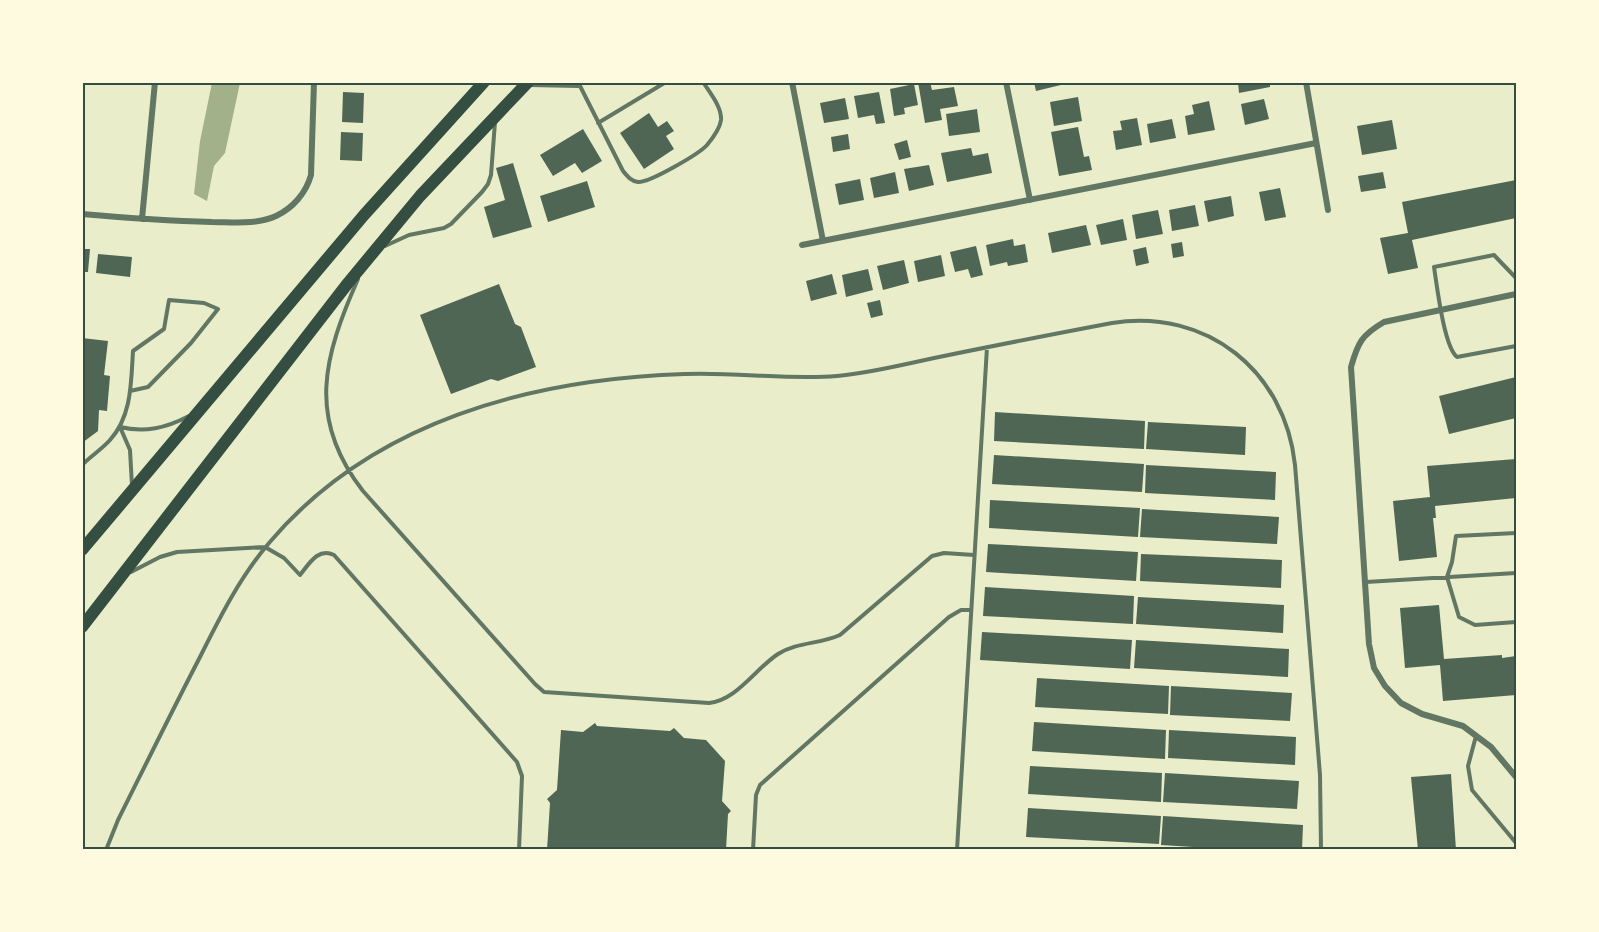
<svg xmlns="http://www.w3.org/2000/svg" width="1599" height="932" font-family="Signika,sans-serif">
<rect width="100%" height="100%" fill="#e9edc9"/>
<!-- water -->
<path fill="#a3b18a" d="M 212,83 L 240,83 L 225,153 L 214,166 L 207,201 L 194,194 L 200,141 Z"/>
<!-- building -->
<path fill="#4f6655" d="M 918,82 L 930,82 L 932,90 L 954,87 L 958,106 L 940,109 L 942,120 L 925,123 Z
M 1034,82 L 1069,82 L 1069,83 L 1036,91 Z
M 1238,82 L 1270,82 L 1270,87 L 1239,93 Z
M 914,84 L 918,105 L 904,108 L 905,114 L 894,116 L 890,89 Z
M 343,92 L 364,93 L 363,123 L 342,122 Z
M 879,92 L 885,123 L 876,124 L 874,115 L 858,118 L 854,96 Z
M 1078,97 L 1082,121 L 1054,126 L 1050,102 Z
M 845,98 L 849,119 L 824,123 L 820,103 Z
M 1264,99 L 1269,119 L 1245,125 L 1241,104 Z
M 1209,101 L 1215,130 L 1188,135 L 1185,116 L 1194,114 L 1192,105 Z
M 977,109 L 980,132 L 949,136 L 946,114 Z
M 649,113 L 658,127 L 667,121 L 674,131 L 666,136 L 674,149 L 644,169 L 620,133 Z
M 1137,118 L 1142,145 L 1116,150 L 1113,131 L 1122,130 L 1120,121 Z
M 1172,119 L 1176,138 L 1150,143 L 1147,124 Z
M 1392,120 L 1397,149 L 1362,155 L 1357,126 Z
M 1078,127 L 1084,157 L 1089,156 L 1092,170 L 1059,176 L 1051,132 Z
M 583,129 L 602,161 L 582,173 L 575,163 L 553,176 L 540,155 Z
M 341,132 L 363,133 L 362,161 L 340,160 Z
M 848,134 L 850,149 L 833,152 L 831,137 Z
M 907,140 L 911,157 L 899,160 L 894,144 Z
M 971,148 L 973,156 L 988,153 L 992,173 L 947,182 L 941,153 Z
M 513,163 L 532,227 L 493,238 L 484,207 L 505,200 L 496,168 Z
M 929,165 L 934,185 L 909,191 L 904,169 Z
M 895,172 L 899,193 L 874,198 L 870,178 Z
M 1383,172 L 1386,188 L 1361,192 L 1358,176 Z
M 860,179 L 864,200 L 839,205 L 835,184 Z
M 1516,180 L 1516,218 L 1412,240 L 1418,268 L 1388,274 L 1380,238 L 1408,233 L 1402,202 Z
M 587,181 L 595,207 L 548,222 L 540,196 Z
M 1280,188 L 1286,217 L 1265,221 L 1259,192 Z
M 1231,196 L 1234,216 L 1208,222 L 1204,201 Z
M 1195,205 L 1199,226 L 1172,231 L 1169,210 Z
M 1158,210 L 1163,234 L 1136,239 L 1132,215 Z
M 1123,219 L 1127,240 L 1101,245 L 1096,225 Z
M 1086,225 L 1091,245 L 1052,253 L 1048,233 Z
M 1013,239 L 1014,246 L 1025,244 L 1028,262 L 1008,266 L 1007,262 L 990,266 L 986,245 Z
M 1182,242 L 1184,256 L 1173,258 L 1171,244 Z
M 976,246 L 983,275 L 971,278 L 968,269 L 955,272 L 950,252 Z
M 1146,247 L 1149,263 L 1136,266 L 1133,250 Z
M 82,249 L 90,249 L 88,272 L 82,272 Z
M 98,254 L 132,257 L 130,277 L 96,273 Z
M 941,255 L 945,276 L 918,282 L 914,261 Z
M 904,260 L 909,283 L 883,290 L 877,266 Z
M 868,269 L 873,290 L 846,297 L 842,275 Z
M 832,274 L 837,294 L 811,301 L 806,281 Z
M 499,284 L 515,324 L 521,327 L 536,367 L 498,381 L 491,379 L 451,394 L 420,315 Z
M 880,300 L 883,315 L 871,318 L 867,303 Z
M 82,338 L 108,341 L 104,375 L 110,376 L 107,411 L 99,410 L 98,431 L 82,443 Z
M 1516,377 L 1516,418 L 1449,434 L 1439,396 Z
M 995,412 L 1145,421 L 1144,449 L 994,441 Z
M 1148,422 L 1246,427 L 1245,455 L 1146,449 Z
M 994,455 L 1144,464 L 1142,492 L 992,484 Z
M 1516,459 L 1516,498 L 1435,506 L 1436,518 L 1433,518 L 1437,557 L 1399,561 L 1393,501 L 1430,497 L 1427,466 Z
M 1146,465 L 1276,472 L 1275,500 L 1145,493 Z
M 990,500 L 1140,508 L 1138,537 L 989,528 Z
M 1142,509 L 1279,517 L 1277,544 L 1140,537 Z
M 988,544 L 1138,552 L 1136,581 L 986,572 Z
M 1141,554 L 1282,560 L 1281,588 L 1140,581 Z
M 985,587 L 1134,596 L 1133,624 L 983,616 Z
M 1138,597 L 1284,605 L 1283,633 L 1136,624 Z
M 1439,605 L 1444,659 L 1502,655 L 1502,658 L 1516,656 L 1516,695 L 1443,701 L 1440,665 L 1405,668 L 1400,608 Z
M 982,632 L 1132,640 L 1130,669 L 980,660 Z
M 1136,640 L 1289,649 L 1288,677 L 1134,668 Z
M 1037,678 L 1169,686 L 1168,714 L 1035,707 Z
M 1171,686 L 1292,693 L 1290,721 L 1170,715 Z
M 1034,722 L 1166,730 L 1165,759 L 1032,751 Z
M 595,723 L 597,726 L 670,731 L 674,728 L 684,738 L 706,740 L 725,761 L 722,801 L 731,811 L 728,814 L 726,850 L 547,850 L 550,803 L 547,799 L 557,790 L 561,730 L 583,732 Z
M 1169,730 L 1296,737 L 1295,765 L 1168,758 Z
M 1030,766 L 1162,773 L 1161,802 L 1028,794 Z
M 1165,773 L 1299,781 L 1297,809 L 1163,802 Z
M 1451,774 L 1456,850 L 1418,850 L 1411,777 Z
M 1028,808 L 1161,816 L 1159,844 L 1026,837 Z
M 1163,816 L 1303,825 L 1302,850 L 1241,850 L 1161,845 Z"/>
<g fill="none" stroke-linecap="round" stroke-linejoin="round">
<!-- service -->
<path stroke="#617663" stroke-width="4" d="M 578,82 L 623,171 C 628,177 631,181 638,182 C 649,183 699,154 707,145 C 712,139 720,128 721,120 C 722,107 710,93 703,82
M 530,85 L 578,86
M 598,123 L 666,82
M 385,246 L 409,235 L 444,228 L 451,224 L 482,192 L 488,184 L 491,175 L 495,122
M 1516,278 L 1494,255 L 1434,267 C 1437,286 1444,347 1457,357 L 1516,346
M 358,279 C 324,356 306,418 363,491 L 535,684 L 544,692 L 709,703 C 737,700 755,669 778,654 C 797,642 820,644 840,635 L 932,556 L 944,553 L 974,555
M 82,465 C 91,456 102,449 110,440 C 132,416 131,382 133,351 L 164,329 L 169,300 L 204,303 L 218,309 L 191,343 L 148,387 L 130,391
M 132,486 L 130,450 L 120,427 C 145,433 166,428 189,416
M 1516,533 L 1456,536 L 1452,562 L 1447,577 L 1459,617 L 1475,625 L 1516,622
M 131,572 L 160,557 L 177,552 L 265,547 L 284,558 L 300,575 C 309,564 318,547 334,555 L 517,762 L 522,776 L 519,850
M 1366,582 L 1516,573
M 1476,736 L 1468,766 L 1472,790 L 1516,843
M 106,850 L 118,820 C 145,766 172,711 200,657 C 220,617 240,577 269,543 C 372,421 531,379 685,374 C 736,372 787,380 837,376 C 871,373 905,364 939,357 C 997,345 1054,334 1112,323 C 1207,308 1285,371 1295,465 L 1320,775 L 1321,850
M 753,850 L 756,795 L 760,785 L 949,617 L 961,610 L 971,610
M 957,850 L 987,347"/>
<!-- minor -->
<path stroke="#617663" stroke-width="6" d="M 792,82 L 823,241
M 1006,82 L 1030,200
M 1306,82 L 1328,210
M 82,214 C 126,218 168,221 212,222 C 232,222 257,225 276,216 C 293,208 306,193 311,175 L 314,82
M 142,219 L 155,82
M 802,245 L 1316,143
M 1516,294 L 1384,322 C 1362,335 1358,342 1351,367 L 1369,644 L 1374,668 L 1385,686 L 1401,703 L 1422,714 L 1463,726 L 1491,747 L 1516,777"/>
<!-- trunk -->
<path stroke="#344e41" stroke-width="12" d="M 82,550 L 364,215 L 484,82
M 82,627 L 348,283 L 420,196 L 528,82"/>
</g>
<!-- border -->
<rect width="1599" height="932" fill="none" stroke="#fefae0" stroke-width="168"/>
<rect x="84" y="84" width="1431" height="764" fill="none" stroke="#344e41" stroke-width="2"/>
</svg>
